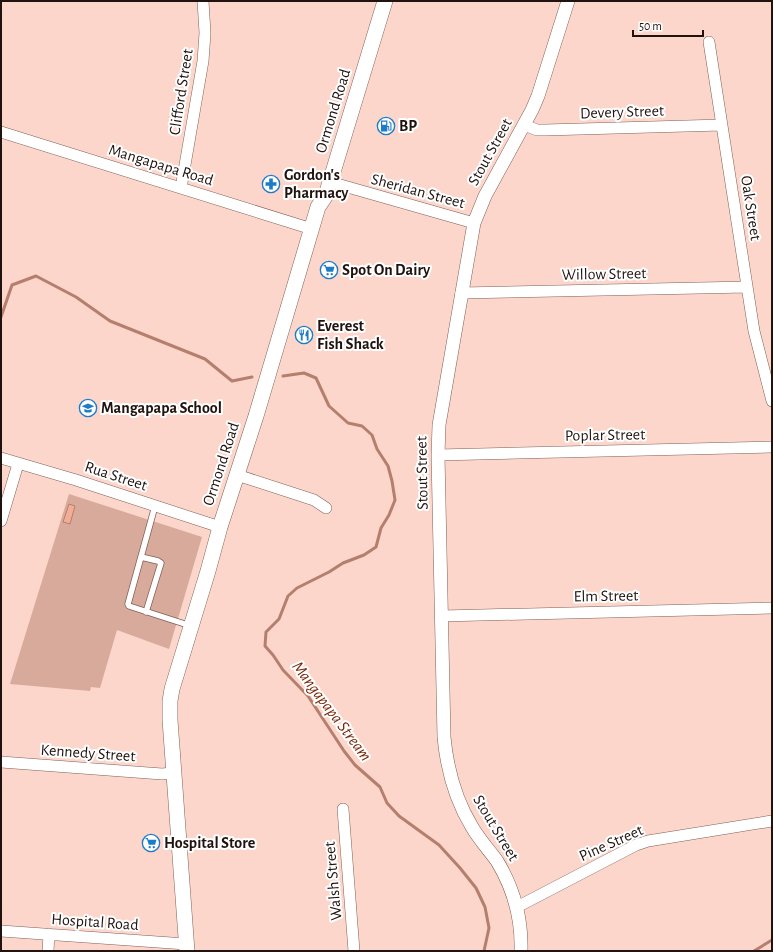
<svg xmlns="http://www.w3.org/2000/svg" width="773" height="952" font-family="'Alegreya Sans',sans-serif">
<rect width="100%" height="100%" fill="#fcd6ca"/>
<!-- green -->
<path fill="#d8aa9b" d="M 69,494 L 202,537 L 169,649 L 117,630 L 100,688 L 91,687 L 90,691 L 10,684 Z"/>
<!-- water -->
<path fill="#f3ad96" stroke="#b47f6e" d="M 69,504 L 75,506 L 70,524 L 63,522 Z"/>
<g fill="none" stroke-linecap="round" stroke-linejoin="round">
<!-- stream -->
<path stroke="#b47f6e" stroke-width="3" d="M 1,317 L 12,285 L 36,276 L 76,297 L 110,321 L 205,359 L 232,381 L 252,377
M 283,376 L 304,373 L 316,378 L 329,406 L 348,423 L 362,426 L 372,435 L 377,449 L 388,466 L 392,481 L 395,500 L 389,515 L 381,528 L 376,547 L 364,555 L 343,563 L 329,572 L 297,588 L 288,596 L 279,619 L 266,632 L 265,646 L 273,655 L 283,670 L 308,696 L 344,751 L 355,765 L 380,787 L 387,803 L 399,816 L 439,845 L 460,868 L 476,888 L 485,907 L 489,928 L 484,951
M 754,951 L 772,940"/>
<defs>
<path id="service" d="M 155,506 L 128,604 L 129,606 L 191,626
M 141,557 L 158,561 L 161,563 L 146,612"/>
<path id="minor" d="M 709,42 L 754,331 L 772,401
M 524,125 L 537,130 L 545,130 L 722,125
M 1,132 L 312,229
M 330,182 L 474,223
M 181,188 L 203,61 L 205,33 L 203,1
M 461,293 L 747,287
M 438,455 L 772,447
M 1,458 L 76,480 L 220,527
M 237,475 L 314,500 L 326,508
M 1,521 L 18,464
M 442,616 L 772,608
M 1,762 L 162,774 L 173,773
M 343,809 L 354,951
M 517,907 L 636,845 L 648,841 L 772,821
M 1,931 L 186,944
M 48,951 L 49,934"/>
<path id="tertiary" d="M 521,951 C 522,919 514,889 497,861 C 489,850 479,839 472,827 C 455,799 447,769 444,737 L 438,455 L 439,425 L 474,223 L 485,196 L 532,110 L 538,96 L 568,1"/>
<path id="secondary" d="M 187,951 L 170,720 L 170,701 L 172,689 L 208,571 L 220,527 L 256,416 L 318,207 L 326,195 L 330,182 L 385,1"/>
</defs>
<!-- service casing -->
<use href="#service" stroke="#806056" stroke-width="7"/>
<!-- minor casing -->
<use href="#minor" stroke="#806056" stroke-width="12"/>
<!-- tertiary casing -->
<use href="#tertiary" stroke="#806056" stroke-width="14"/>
<!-- secondary casing -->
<use href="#secondary" stroke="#806056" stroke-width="16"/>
<!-- service -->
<use href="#service" stroke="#fff" stroke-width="5.5"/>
<!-- minor -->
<use href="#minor" stroke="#fff" stroke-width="11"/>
<!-- tertiary -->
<use href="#tertiary" stroke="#fff" stroke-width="13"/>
<!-- secondary -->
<use href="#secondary" stroke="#fff" stroke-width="15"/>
</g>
<!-- icons -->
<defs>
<symbol id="fuel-ring" viewBox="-11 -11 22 22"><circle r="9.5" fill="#fff" stroke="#1d7cc8" stroke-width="1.5"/><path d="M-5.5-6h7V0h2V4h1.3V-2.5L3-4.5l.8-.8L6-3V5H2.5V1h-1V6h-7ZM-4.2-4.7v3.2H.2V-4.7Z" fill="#1d7cc8"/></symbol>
<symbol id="pharmacy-ring" viewBox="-11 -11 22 22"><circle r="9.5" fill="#fff" stroke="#1d7cc8" stroke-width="1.5"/><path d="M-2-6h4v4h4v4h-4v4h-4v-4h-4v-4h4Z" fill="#1d7cc8"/></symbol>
<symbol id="supermarket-ring" viewBox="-11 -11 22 22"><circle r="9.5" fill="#fff" stroke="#1d7cc8" stroke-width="1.5"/><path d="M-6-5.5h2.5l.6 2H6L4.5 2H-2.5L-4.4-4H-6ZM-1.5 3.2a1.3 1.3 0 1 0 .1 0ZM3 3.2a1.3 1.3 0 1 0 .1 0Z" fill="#1d7cc8"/></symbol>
<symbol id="restaurant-ring" viewBox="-11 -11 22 22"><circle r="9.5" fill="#fff" stroke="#1d7cc8" stroke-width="1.5"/><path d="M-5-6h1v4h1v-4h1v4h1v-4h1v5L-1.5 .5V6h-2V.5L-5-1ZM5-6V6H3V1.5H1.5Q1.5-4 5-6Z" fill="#1d7cc8"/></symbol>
<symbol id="school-ring" viewBox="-11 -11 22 22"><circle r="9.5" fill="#fff" stroke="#1d7cc8" stroke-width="1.5"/><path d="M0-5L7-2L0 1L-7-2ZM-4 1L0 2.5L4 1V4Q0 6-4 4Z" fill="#1d7cc8"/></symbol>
</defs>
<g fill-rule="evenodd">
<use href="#fuel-ring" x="376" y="116" width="20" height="20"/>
<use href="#pharmacy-ring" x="261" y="174" width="20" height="20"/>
<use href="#supermarket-ring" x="319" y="260" width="20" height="20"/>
<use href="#restaurant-ring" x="294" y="325" width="20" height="20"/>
<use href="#school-ring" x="78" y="398" width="20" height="20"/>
<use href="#supermarket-ring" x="141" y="833" width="20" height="20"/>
</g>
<g text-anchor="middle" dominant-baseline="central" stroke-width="4" stroke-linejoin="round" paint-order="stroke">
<!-- street labels -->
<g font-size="16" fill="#20130f" stroke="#fff">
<text transform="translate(181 92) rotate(-81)">Clifford Street</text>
<text transform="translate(333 111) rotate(-73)">Ormond Road</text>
<text transform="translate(622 112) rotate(-2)">Devery Street</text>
<text transform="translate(490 152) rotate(-61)">Stout Street</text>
<text transform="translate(161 165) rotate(17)">Mangapapa Road</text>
<text transform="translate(418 191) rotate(15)">Sheridan Street</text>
<text transform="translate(751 208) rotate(81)">Oak Street</text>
<text transform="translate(604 274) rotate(-1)">Willow Street</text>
<text transform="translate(605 435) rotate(-1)">Poplar Street</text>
<text transform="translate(221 464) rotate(-72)">Ormond Road</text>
<text transform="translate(422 473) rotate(-91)">Stout Street</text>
<text transform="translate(116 476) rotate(18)">Rua Street</text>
<text transform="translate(606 596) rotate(-1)">Elm Street</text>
<text transform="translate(88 753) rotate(4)">Kennedy Street</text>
<text transform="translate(496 828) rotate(59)">Stout Street</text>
<text transform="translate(611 843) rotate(-24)">Pine Street</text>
<text transform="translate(333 881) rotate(-95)">Walsh Street</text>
<text transform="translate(95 922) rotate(4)">Hospital Road</text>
</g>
<!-- poi labels -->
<g font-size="16" font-weight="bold" fill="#20130f" stroke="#fff" text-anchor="start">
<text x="399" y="126">BP</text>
<text x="284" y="175">Gordon's<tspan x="284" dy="18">Pharmacy</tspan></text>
<text x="342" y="270">Spot On Dairy</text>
<text x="317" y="326">Everest<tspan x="317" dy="18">Fish Shack</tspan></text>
<text x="101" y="408">Mangapapa School</text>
<text x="164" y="843">Hospital Store</text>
</g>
<!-- water labels -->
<g font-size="17" font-style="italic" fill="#79290a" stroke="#fff">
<text transform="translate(332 711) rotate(53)">Mangapapa Stream</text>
</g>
</g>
<!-- border -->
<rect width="773" height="952" fill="none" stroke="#20130f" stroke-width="4"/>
<!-- scale -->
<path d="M633 30v6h70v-6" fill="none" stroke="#20130f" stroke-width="2"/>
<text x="639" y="30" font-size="12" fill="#20130f" stroke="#ffffff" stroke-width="3" paint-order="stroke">50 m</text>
</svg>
